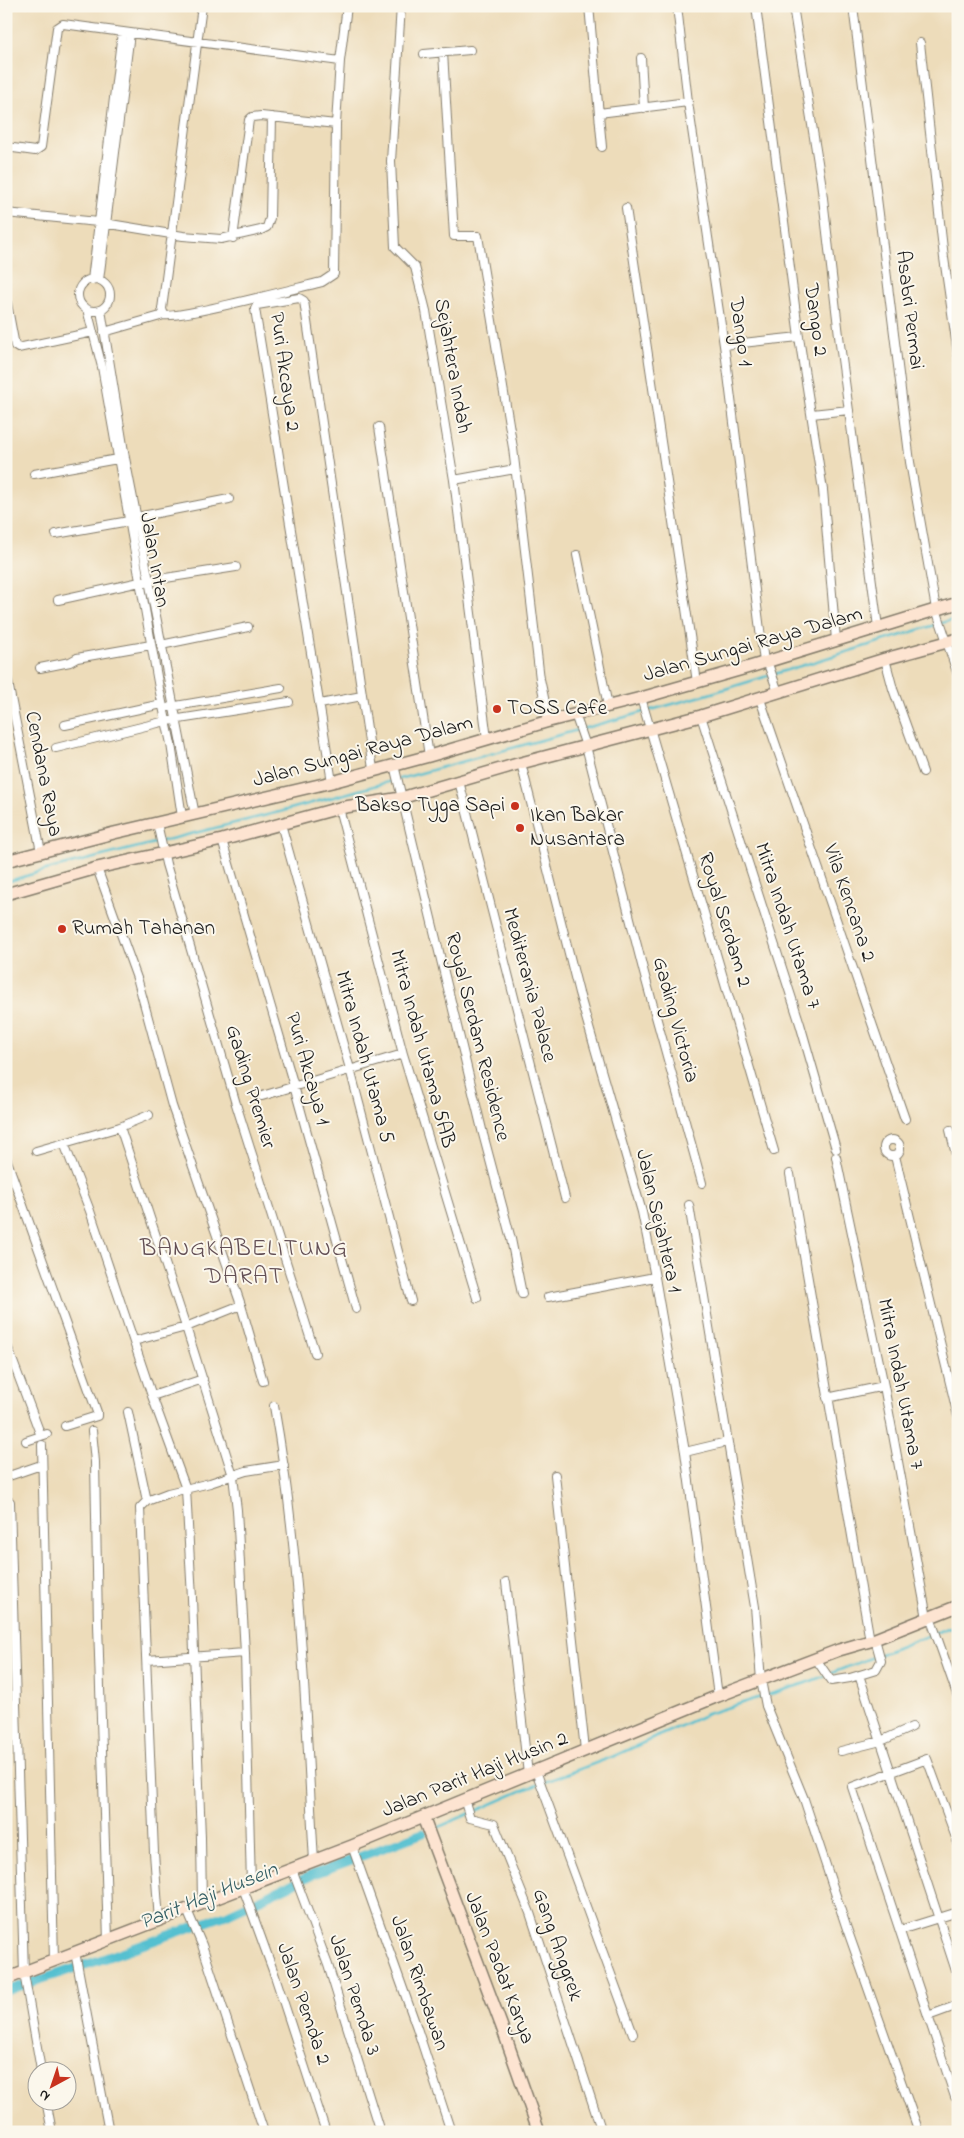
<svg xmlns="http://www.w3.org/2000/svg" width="964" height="2138" font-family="'Indie Flower',sans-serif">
<rect width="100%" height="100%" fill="#fbf7ec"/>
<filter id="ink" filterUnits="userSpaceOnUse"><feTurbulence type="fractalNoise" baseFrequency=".02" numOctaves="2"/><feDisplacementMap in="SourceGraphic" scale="10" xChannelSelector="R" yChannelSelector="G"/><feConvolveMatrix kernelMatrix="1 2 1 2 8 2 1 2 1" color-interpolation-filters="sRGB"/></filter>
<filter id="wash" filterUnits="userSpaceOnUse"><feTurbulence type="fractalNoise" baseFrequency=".0096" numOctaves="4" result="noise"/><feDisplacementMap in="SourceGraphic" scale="20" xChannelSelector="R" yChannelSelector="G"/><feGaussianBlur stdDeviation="1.12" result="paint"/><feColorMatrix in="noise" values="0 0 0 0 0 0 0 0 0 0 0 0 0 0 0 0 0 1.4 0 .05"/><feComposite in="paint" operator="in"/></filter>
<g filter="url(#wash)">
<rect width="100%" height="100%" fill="#eddcba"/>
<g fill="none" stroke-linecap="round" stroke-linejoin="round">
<!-- stream -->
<path stroke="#55c0d0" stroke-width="2.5" d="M 6,882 L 46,870 L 279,812 L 702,696 L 958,618
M 432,1830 L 521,1791 L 612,1757 L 707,1714 L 806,1683 L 958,1624"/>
<!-- canal -->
<path stroke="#55c0d0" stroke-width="9" d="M 6,1991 L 97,1961 L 226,1915 L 314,1874 L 423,1833"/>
</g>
</g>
<g filter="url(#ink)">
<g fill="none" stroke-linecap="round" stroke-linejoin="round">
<defs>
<path id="street" d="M 202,6 L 162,309 L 164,315 C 175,320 300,287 322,282 L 334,274 L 336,124
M 401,6 L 391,161 L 395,247 L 415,267 L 426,311 L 454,480 L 487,739
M 589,6 L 602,147
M 677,6 L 688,102 L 726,359 L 764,662
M 756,6 L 799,337 L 823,490 L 836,640
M 793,6 L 821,181 L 840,344 L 878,627
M 853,6 L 910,462 L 936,609 L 958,675
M 920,43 L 944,258 L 958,354
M 443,52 L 454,236 L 478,236 L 513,448 L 540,679 L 549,721
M 424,54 L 470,50
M 641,58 L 644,108
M 340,61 L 347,6
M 599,113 L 688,102
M 6,147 L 35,151 L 41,147 L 57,28 L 63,24 L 340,61 L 336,124 L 261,116 L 252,117 L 249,120 L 233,238
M 626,208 L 697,682
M 6,213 L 98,222 L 183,236 L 221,239 L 261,230 L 267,227 L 270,218 L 272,117
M78 295a16 16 0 1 1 32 0a16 16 0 1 1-32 0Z
M 92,280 L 122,32
M 99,280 L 130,33
M 6,298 L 15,346 L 18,348 L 93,332
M 87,309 L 102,367 L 159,688 L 171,744 L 182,817
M 101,310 L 125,458 L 195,815
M 104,332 L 164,315
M 724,345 L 799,337
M 812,414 L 849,410
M 379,427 L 429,756
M 34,474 L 123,458
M 454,480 L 515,469
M 137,517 L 229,499
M 56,534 L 129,521
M 577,555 L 608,706
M 58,600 L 140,582 L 236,567
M 161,645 L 248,627
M 885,659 L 893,689 L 923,772
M 767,661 L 778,692
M 40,668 L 70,662 L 77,658 L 151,645
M 6,672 L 41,852
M 641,698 L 774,1151
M 760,699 L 905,1119
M 320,704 L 362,696
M 170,707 L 281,688
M 575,714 L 586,746 L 644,973 L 702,1183
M 701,716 L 800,1024 L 836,1149
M 65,725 L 162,704
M 56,748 L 166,721 L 289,702
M 521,763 L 579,993 L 642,1212 L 655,1277 L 685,1452 L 718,1696
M 394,765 L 483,1134 L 511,1239 L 522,1294
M 459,781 L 565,1198
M 332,782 L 255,309 L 257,305 L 299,298 L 304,301 L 373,769
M 339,808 L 403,1054 L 477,1298
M 157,823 L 166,864 L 236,1104 L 315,1353
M 281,824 L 350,1069 L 411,1301
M 222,840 L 294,1086 L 356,1309
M 97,868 L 138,981 L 172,1106 L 241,1305 L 263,1381
M 262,1096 L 403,1054
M 120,1127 L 149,1115
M 950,1130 L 958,1163
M884 1148a8 8 0 1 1 16 0a8 8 0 1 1-16 0Z
M 36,1151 L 64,1143
M 895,1156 L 958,1416
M 836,1157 L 884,1386 L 927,1618
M 6,1158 L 97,1412 L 97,1416 L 65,1426
M 790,1174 L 870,1641
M 689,1205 L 755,1607 L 761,1680 L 766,1706 L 804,1799 L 846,1926 L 919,2132
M 548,1297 L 655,1277
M 134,1341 L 186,1327 L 241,1305
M 6,1343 L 41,1436
M 152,1396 L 203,1379
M 827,1398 L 884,1386
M 274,1406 C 301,1555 305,1709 314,1861
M 128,1412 L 147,1501
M 92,1431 L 95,1462 L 98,1624 L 108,1940
M 26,1441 L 47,1434
M 42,1445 L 54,1961
M 685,1452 L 727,1442
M 555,1475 L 585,1750
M 6,1477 L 41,1465
M 10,1502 L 24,1973 L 41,2070
M 506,1582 L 528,1774
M 930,1617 L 958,1697
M 816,1659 L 831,1681 L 850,1678 L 876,1670 L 881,1661 L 875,1639
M 147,1660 L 245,1653
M 859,1675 L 958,1977
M 841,1751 L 881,1741 L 912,1727
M 536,1771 L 633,2034
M 464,1799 L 470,1818 L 494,1824 L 530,1913 L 602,2132
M 352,1846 L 417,2028 L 451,2132
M 292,1869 L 328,1965 L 380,2132
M 243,1888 L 275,1976 L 326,2132
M 202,1904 L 201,1838 L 192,1598 L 186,1489 L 152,1396 L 90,1211 L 64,1143 L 120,1127 L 186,1327 L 233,1476 L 237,1510 L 245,1653 L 251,1885
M 187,1910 L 202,1945 L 264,2132
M 159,1921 L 154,1853 L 140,1508 L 147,1501 L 168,1493 L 210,1483 L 246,1471 L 284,1465
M 900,1930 L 958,1912
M 75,1952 L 109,2132
M 928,2016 L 958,2005
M 955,2097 L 852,1787 L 927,1759 L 958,1843
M 46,2100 L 52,2132"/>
<path id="secondary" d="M 6,861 L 114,833 L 332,782 L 429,756 L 549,721 L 641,698 L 753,666 L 958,603
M 6,894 L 97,868 L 222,840 L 339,808 L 401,798 L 521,763 L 701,716 L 885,659 L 958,639
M 423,1817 L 502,2027 L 539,2132
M 6,1979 L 352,1846 L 718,1696 L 839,1650 L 870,1641 L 958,1606"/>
</defs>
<!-- street casing -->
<use href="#street" stroke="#847c6b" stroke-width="10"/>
<!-- secondary casing -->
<use href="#secondary" stroke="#847c6b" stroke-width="14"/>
<!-- street -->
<use href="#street" stroke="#fff" stroke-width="8"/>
<!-- secondary -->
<use href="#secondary" stroke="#fde4d1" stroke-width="11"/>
</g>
</g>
<!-- markers -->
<g fill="#c8321e" stroke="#fbf7ec" stroke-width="2">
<circle cx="497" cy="709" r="5"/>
<circle cx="515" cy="806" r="5"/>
<circle cx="520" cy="828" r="5"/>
<circle cx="62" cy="929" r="5"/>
</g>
<g text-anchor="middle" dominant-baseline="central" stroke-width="4" stroke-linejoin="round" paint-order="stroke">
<!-- street labels -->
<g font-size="21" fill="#1c1c1c" stroke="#fbf7ec">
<text transform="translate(909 310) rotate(83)">Asabri Permai</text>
<text transform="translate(815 320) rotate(82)">Dango 2</text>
<text transform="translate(740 332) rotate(82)">Dango 1</text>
<text transform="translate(452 366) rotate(80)">Sejahtera Indah</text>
<text transform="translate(284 372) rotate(82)">Puri Akcaya 2</text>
<text transform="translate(154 560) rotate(80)">Jalan Intan</text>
<text transform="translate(753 645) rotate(-16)">Jalan Sungai Raya Dalam</text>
<text transform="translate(363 752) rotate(-15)">Jalan Sungai Raya Dalam</text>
<text transform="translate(43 774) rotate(79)">Cendana Raya</text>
<text transform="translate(849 903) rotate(71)">Vila Kencana 2</text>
<text transform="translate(724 920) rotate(73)">Royal Serdam 2</text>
<text transform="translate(787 926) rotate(72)">Mitra Indah Utama 7</text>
<text transform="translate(529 985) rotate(75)">Mediterania Palace</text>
<text transform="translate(675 1020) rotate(75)">Gading Victoria</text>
<text transform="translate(477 1037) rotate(76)">Royal Serdam Residence</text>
<text transform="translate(422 1049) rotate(75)">Mitra Indah Utama 5AB</text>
<text transform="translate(364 1057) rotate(75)">Mitra Indah Utama 5</text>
<text transform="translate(307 1069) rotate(74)">Puri Akcaya 1</text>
<text transform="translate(250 1087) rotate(73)">Gading Premier</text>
<text transform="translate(658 1221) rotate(77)">Jalan Sejahtera 1</text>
<text transform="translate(900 1384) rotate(79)">Mitra Indah Utama 7</text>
<text transform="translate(475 1775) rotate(-22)">Jalan Parit Haji Husin 2</text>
<text transform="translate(557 1945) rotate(71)">Gang Anggrek</text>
<text transform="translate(499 1968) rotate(69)">Jalan Padat Karya</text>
<text transform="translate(419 1983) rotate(71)">Jalan Rimbawan</text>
<text transform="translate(354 1995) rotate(72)">Jalan Pemda 3</text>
<text transform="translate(303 2004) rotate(71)">Jalan Pemda 2</text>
</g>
<!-- poi labels -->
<g font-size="21" fill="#1c1c1c" stroke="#fbf7ec" text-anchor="start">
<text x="507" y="709">TOSS Cafe</text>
<text x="505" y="806" text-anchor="end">Bakso Tyga Sapi</text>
<text x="530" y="816">Ikan Bakar<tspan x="530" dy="24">Nusantara</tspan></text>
<text x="72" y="929">Rumah Tahanan</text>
</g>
<!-- water labels -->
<g font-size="22" font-style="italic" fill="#335e64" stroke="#fbf7ec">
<text transform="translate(209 1897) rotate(-22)">Parit Haji Husein</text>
</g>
<!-- quarter labels -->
<g font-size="24" letter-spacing="1" fill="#634f55" stroke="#fbf7ec">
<text x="244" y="1249">BANGKABELITUNG<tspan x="244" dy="28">DARAT</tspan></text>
</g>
</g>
<!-- margin -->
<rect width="964" height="2138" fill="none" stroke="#fbf7ec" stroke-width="25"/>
<!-- north arrow -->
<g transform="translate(52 2086) rotate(220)"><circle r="24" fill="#fbf7ec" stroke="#a29f99"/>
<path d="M0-4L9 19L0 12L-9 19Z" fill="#c8321e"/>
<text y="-8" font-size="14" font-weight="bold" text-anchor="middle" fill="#1c1c1c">N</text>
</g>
</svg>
